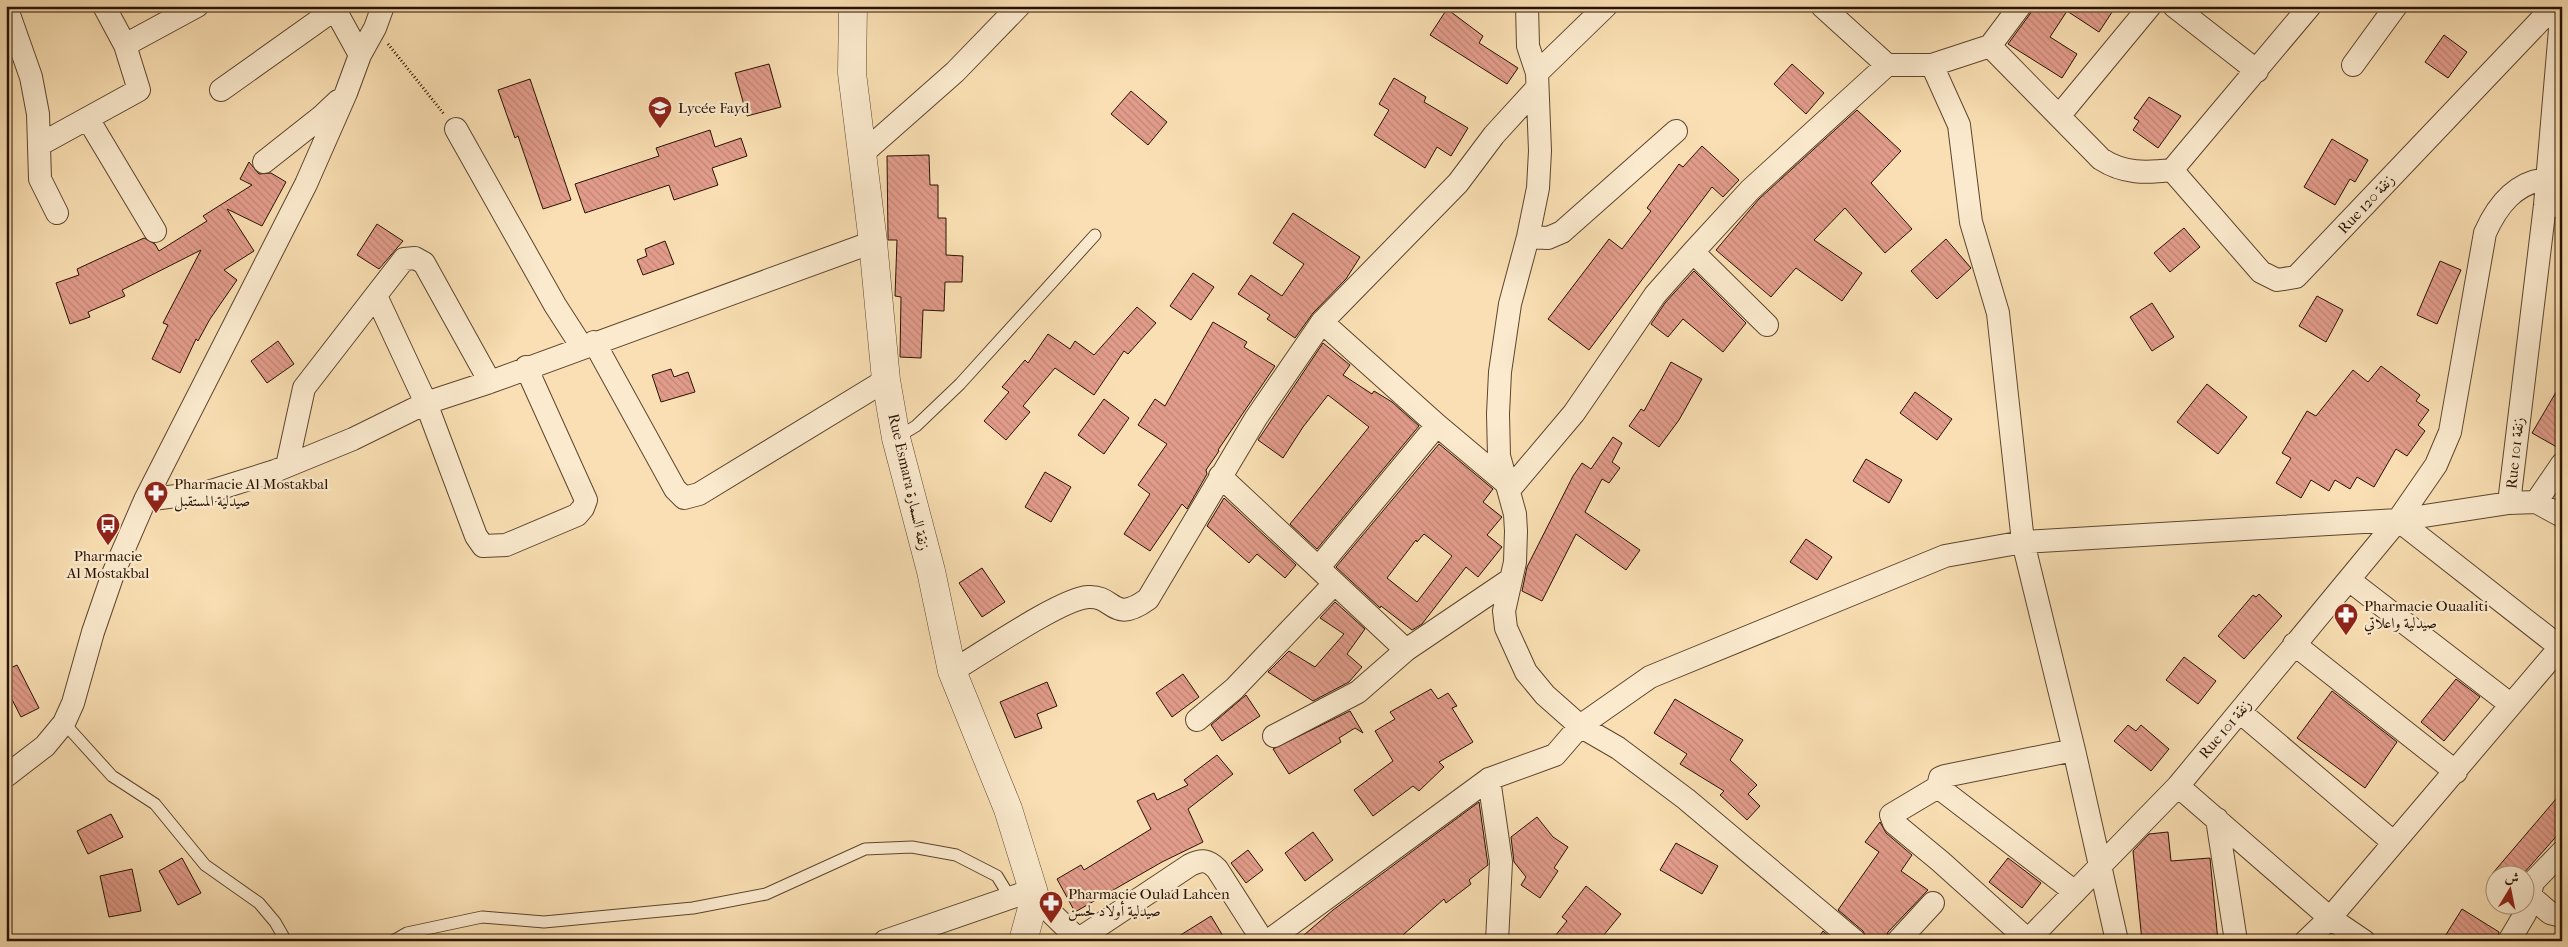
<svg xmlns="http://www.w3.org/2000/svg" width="2568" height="947" font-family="'IM FELL French Canon',Amiri,serif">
<defs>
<pattern id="building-back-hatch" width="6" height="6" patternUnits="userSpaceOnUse" patternTransform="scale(1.25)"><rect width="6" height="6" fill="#e29c8b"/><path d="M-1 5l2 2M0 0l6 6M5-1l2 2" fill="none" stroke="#c28576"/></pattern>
</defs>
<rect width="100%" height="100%" fill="#f9dfb3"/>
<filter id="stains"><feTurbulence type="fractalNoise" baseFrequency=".004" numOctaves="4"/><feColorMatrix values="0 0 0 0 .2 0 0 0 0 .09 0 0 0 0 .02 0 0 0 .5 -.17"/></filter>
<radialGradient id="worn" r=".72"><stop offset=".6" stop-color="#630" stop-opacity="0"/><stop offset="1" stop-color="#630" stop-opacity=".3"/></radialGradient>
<!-- building -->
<path fill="url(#building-back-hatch)" stroke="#291201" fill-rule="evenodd" d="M 2033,6 L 2116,6 L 2099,32 L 2067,11 L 2050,37 L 2077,54 L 2062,78 L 2008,44 L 2030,14 Z
M 1447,9 L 1483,36 L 1479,43 L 1518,68 L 1507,84 L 1430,35 Z
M 2444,35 L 2467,52 L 2448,78 L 2425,62 Z
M 769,64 L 781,107 L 747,116 L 735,73 Z
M 1792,64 L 1824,93 L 1806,114 L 1774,84 Z
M 1394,78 L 1426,97 L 1424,102 L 1468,128 L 1451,156 L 1437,147 L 1425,168 L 1374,135 L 1389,110 L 1379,104 Z
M 530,79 L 571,200 L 543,209 L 518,136 L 515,138 L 498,90 Z
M 1131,91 L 1167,122 L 1148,145 L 1111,114 Z
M 2149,97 L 2181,116 L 2158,148 L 2133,130 L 2139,121 L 2134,118 Z
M 1857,110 L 1901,151 L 1871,183 L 1912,229 L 1885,253 L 1845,208 L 1814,240 L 1862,273 L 1842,301 L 1796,268 L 1771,297 L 1716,250 L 1759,199 Z
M 710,130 L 715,147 L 741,138 L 747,156 L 712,168 L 718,185 L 674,200 L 669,185 L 585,213 L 575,184 L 659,156 L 656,148 Z
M 2332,139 L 2368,160 L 2355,182 L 2350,179 L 2335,205 L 2304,187 Z
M 1702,146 L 1739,180 L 1723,197 L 1712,187 L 1589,350 L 1548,319 L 1609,239 L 1622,249 L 1651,211 L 1647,208 L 1679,164 L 1683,167 Z
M 929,155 L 930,185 L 938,185 L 938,218 L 946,218 L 946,255 L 963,256 L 962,282 L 945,282 L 944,311 L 923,310 L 921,358 L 900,357 L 901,297 L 895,296 L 897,240 L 888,240 L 888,237 L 887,156 Z
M 249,162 L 259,174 L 271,173 L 286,182 L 262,226 L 227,209 L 254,251 L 224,270 L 237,280 L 210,319 L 198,341 L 196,339 L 180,373 L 152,359 L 168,325 L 163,323 L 201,250 L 122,290 L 125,296 L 88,312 L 90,317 L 70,324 L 56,283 L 79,275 L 77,269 L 144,238 L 155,244 L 159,251 L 207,221 L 203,216 L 252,185 L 240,179 Z
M 1293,213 L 1360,257 L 1346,279 L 1313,313 L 1295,338 L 1267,319 L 1270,315 L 1238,294 L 1251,275 L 1282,296 L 1304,264 L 1273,243 Z
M 377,224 L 403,241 L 379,269 L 357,255 Z
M 2184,228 L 2200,247 L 2170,272 L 2154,253 Z
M 1946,239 L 1971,268 L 1937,299 L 1911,271 Z
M 665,241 L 674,264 L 643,275 L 637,260 L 647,256 L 645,249 Z
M 2440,261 L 2461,270 L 2437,324 L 2417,315 Z
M 1694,271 L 1746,323 L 1723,352 L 1683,319 L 1668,337 L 1651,324 L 1665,303 Z
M 1193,273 L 1214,287 L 1191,320 L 1170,306 Z
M 2317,296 L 2343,310 L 2326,342 L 2299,326 Z
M 2152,303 L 2174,337 L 2152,351 L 2130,317 Z
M 1137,307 L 1156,323 L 1128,354 L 1124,351 L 1094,395 L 1055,368 L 1023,406 L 1030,412 L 1006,440 L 984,421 L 1009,392 L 1002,387 L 1025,360 L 1028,363 L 1048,334 L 1070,349 L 1075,341 L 1094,355 Z
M 1213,322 L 1247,342 L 1244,347 L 1275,366 L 1218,450 L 1219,451 L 1206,470 L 1207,474 L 1187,509 L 1182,504 L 1150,551 L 1124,534 L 1150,494 L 1138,485 L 1167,444 L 1138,425 L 1155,399 L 1165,406 Z
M 278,341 L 294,364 L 267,383 L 251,361 Z
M 1323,343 L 1350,365 L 1343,375 L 1372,394 L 1374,391 L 1392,402 L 1419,426 L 1317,549 L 1290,524 L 1369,427 L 1328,395 L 1303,427 L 1283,458 L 1258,440 Z
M 1671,362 L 1702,379 L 1679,420 L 1659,447 L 1629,426 L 1641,409 L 1644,411 Z
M 2381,366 L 2420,395 L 2416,401 L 2429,410 L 2418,425 L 2425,431 L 2407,456 L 2396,449 L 2374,487 L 2357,477 L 2350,489 L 2335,480 L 2329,491 L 2311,480 L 2301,498 L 2276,483 L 2291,458 L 2282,453 L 2307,411 L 2316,416 L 2353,370 L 2368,382 Z
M 671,369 L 674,377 L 688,372 L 695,392 L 661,402 L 652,375 Z
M 2562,382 L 2562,450 L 2532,433 Z
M 2207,384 L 2247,417 L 2218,454 L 2177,422 Z
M 1915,392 L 1952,419 L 1937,440 L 1900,413 Z
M 1104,399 L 1129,418 L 1104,454 L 1078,435 Z
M 1613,437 L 1622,443 L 1612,462 L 1620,468 L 1609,483 L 1602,479 L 1585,512 L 1640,550 L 1626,570 L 1576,534 L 1542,601 L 1522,591 L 1527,567 L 1573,476 L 1582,463 L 1591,469 Z
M 1439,444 L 1493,489 L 1483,502 L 1502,517 L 1487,535 L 1502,547 L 1478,577 L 1466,567 L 1422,624 L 1412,630 L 1381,606 L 1380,608 L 1336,567 ZM 1424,534 L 1452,556 L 1417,602 L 1387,578 L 1416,540 L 1417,542 Z
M 1866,459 L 1902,480 L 1889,503 L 1853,481 Z
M 1045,472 L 1071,487 L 1051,522 L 1025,507 Z
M 1224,498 L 1296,565 L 1285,578 L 1257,554 L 1249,563 L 1207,526 Z
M 1806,539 L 1832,557 L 1817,580 L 1790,562 Z
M 982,568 L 1005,602 L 982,617 L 959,583 Z
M 2259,594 L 2282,616 L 2244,659 L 2218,636 L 2253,595 L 2256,597 Z
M 1335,602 L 1365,629 L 1347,654 L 1362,667 L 1349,682 L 1313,701 L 1268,672 L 1289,651 L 1315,667 L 1344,634 L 1320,618 Z
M 2184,657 L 2216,681 L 2198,704 L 2166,680 Z
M 17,665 L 39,708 L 21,717 L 6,688 L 6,670 Z
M 1183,674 L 1199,697 L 1172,717 L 1156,693 Z
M 2456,679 L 2480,697 L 2444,741 L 2421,722 Z
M 1047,682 L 1057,706 L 1037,714 L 1042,728 L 1015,738 L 1000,702 Z
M 1431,689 L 1438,699 L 1448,693 L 1457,706 L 1452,708 L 1473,742 L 1439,762 L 1444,767 L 1419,791 L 1413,786 L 1373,816 L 1354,790 L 1393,761 L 1375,731 L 1395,719 L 1390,712 Z
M 2332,691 L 2397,742 L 2365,788 L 2297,738 Z
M 1246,695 L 1260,716 L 1222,741 L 1211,725 Z
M 1675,699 L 1743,740 L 1730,760 L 1757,785 L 1748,794 L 1760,806 L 1747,820 L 1720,795 L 1724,791 L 1680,764 L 1687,754 L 1654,733 Z
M 1350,711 L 1363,733 L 1355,728 L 1339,738 L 1341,742 L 1289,774 L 1273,749 Z
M 2128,725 L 2136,731 L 2141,725 L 2169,749 L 2151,771 L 2114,741 Z
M 1217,755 L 1233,774 L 1188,809 L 1203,842 L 1162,862 L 1075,912 L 1057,879 L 1081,865 L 1084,870 L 1151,829 L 1137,801 L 1154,793 L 1157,800 L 1188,785 L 1184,780 Z
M 2562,792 L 2562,830 L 2523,874 L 2492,874 Z
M 1479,802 L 1488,865 L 1469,880 L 1471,884 L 1446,903 L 1444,899 L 1396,941 L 1297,941 L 1333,910 Z
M 111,814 L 123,837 L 88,854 L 77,831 Z
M 1537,817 L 1553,837 L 1568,847 L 1554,868 L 1558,871 L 1540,898 L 1521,885 L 1526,877 L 1514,862 L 1511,837 Z
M 1880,822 L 1886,833 L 1912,855 L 1901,871 L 1928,890 L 1888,932 L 1885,941 L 1868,941 L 1863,931 L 1838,910 L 1879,852 L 1865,842 Z
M 1313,832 L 1333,860 L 1305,881 L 1285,853 Z
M 2168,832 L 2171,861 L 2210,858 L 2218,941 L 2142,941 L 2133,851 L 2149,834 Z
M 1676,843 L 1718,866 L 1702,894 L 1660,870 Z
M 1248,850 L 1263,870 L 1246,883 L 1231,863 Z
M 182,858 L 201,893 L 178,905 L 159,871 Z
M 2008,858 L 2041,883 L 2022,908 L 1989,882 Z
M 132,869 L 141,911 L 109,917 L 100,876 Z
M 1586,886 L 1621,914 L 1599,941 L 1551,941 L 1567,921 L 1562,917 Z
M 2462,909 L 2499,932 L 2496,941 L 2442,941 Z
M 1211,916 L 1226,941 L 1171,941 Z
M 1823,931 L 1834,941 L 1816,941 Z"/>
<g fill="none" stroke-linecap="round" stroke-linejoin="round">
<defs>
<path id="service" d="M 896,438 L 916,426 L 960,384 L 1095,235
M 64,723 L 112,776 L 155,804 L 205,865 L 259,903 L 275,922 L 286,941
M 393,941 L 407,933 L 482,917 L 544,922 L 693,908 L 766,894 L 865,849 L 912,847 L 956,855 L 997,876 L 1011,899"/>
<path id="minor" d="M 333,6 L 360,55
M 1527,6 L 1528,46 L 1537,73 L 1540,151 L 1538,188 L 1528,237 L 1510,304 L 1500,372 L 1498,414 L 1499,456 L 1515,514 L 1516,531 L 1515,562 L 1504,611 L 1506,628 L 1526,672 L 1545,695 L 1580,726 L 1618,748 L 1686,799 L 1855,941
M 1822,6 L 1887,65
M 2174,6 L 2257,71
M 7,9 L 31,77 L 38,114 L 40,179 L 57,213
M 125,45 L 197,6
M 1990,46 L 2101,159 C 2124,174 2146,173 2172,170 L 2310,6
M 1932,65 L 1959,125 L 1971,222 L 1998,313 L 2023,542 L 2074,750 L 2117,941
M 2353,65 L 2396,6
M 1537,73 L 1606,6
M 221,90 L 335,9
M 2059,116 L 2150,6
M 88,119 L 155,231
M 456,129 L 555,305 L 582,347
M 39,145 L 139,90 L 125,45 L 104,6
M 862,154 L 955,72 L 1019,6
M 264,162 L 321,117 L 338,101
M 2172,170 L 2261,272 L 2277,280 L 2296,277 L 2554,6
M 1528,237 L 1548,238 L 1562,232 L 1676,131
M 1693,252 L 1767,325
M 376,296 L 426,403 L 476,536 L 483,546 L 506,545 L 577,515 L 583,508 L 586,500 L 526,367
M 1322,322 L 1437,425 L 1506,483
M 594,342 L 675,489 L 684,498 L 699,494 L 886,380
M 287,466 L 304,388 L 404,259 L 415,258 L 424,263 L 490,382
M 1220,476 L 1406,650
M 1509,490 L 1574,413 L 1655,295 L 1693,252 L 1750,190 L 1887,65 L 1932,65 L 1990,46 L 2020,6
M 145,500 L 208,492 L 275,471 L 353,439 L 426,403 L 490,382 L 873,242
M 2536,502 L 2562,464
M 2509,503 L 2545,205 L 2562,6
M 2398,520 L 2436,465 L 2450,432 L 2485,233 C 2497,206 2515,182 2547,179 L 2562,208
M 1319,567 L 1437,425
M 2349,580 L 2510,704
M 2294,644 L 2456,772
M 952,671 C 980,655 1060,599 1088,597 C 1115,595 1112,625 1148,599 L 1256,418 L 1322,322 L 1458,183 L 1494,135 L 1537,88
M 2240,712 L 2393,842
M 1197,720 L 1234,689 L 1334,584
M 1274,736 L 1358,692 L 1406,650 L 1511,579
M 6,776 L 45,746 L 64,723 L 73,703 L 93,632 L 113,574 L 145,500 L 306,184 L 346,93 L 360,55 L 375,28 L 383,6
M 1489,779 L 1501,862 L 1497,941
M 2178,786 L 2330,918 L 2364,941
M 1938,787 L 2075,892
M 2217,819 L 2236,941
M 2528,894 L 2550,913 L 2562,916
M 1035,897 L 1080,941
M 1079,939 L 1190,865 C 1202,859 1208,860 1217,869 L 1263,941
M 2028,940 L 1940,861 L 1894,823 L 1891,815 L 1938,787 L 1940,778 L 1945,776 L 2074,750
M 885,941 L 1033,890
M 1268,941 L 1489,779 L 1555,755 L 1580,726 L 1650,677 L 1945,556 L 2023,542 L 2398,520 L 2560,647
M 1898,941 L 1933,903
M 2027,941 L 2178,786 L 2398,520 L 2509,503 L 2536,502 L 2562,516
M 2306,941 L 2330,918 L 2562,645
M 2509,941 L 2525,914 L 2533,882 L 2562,852"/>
<path id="tertiary" d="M 853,6 L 852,73 L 873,242 L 886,380 L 896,438 L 931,571 L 952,671 L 1008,809 L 1033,890 L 1035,897 L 1023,941"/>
</defs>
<!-- service casing -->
<use href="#service" stroke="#5d452e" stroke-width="13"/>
<!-- minor casing -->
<use href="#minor" stroke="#5d452e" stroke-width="24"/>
<!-- tertiary casing -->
<use href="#tertiary" stroke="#5d452e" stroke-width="29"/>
<!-- path -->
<path stroke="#291201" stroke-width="3" stroke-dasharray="1 2.5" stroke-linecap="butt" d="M 388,44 L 444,114"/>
<!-- service -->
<use href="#service" stroke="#fbeace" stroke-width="11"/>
<!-- minor -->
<use href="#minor" stroke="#fbeace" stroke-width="22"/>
<!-- tertiary -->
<use href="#tertiary" stroke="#fbeace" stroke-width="28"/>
</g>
<!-- icons -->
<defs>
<symbol id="university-pin" viewBox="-11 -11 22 30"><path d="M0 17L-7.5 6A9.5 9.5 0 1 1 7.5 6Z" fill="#8f2418" stroke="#fbeace"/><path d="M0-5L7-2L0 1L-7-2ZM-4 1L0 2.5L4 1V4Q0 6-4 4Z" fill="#fff"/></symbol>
<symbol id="pharmacy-pin" viewBox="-11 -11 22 30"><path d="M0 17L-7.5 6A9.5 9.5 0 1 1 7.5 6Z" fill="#8f2418" stroke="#fbeace"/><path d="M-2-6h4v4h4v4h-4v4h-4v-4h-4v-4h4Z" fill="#fff"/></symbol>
<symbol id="bus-pin" viewBox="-11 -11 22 30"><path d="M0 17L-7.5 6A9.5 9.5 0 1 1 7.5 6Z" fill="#8f2418" stroke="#fbeace"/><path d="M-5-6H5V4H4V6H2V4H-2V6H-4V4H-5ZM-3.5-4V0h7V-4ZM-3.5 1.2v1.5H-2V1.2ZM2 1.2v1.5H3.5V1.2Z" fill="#fff"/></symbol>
</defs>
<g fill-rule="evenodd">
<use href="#university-pin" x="646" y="94" width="28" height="38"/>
<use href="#pharmacy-pin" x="142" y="479" width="28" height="38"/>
<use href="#bus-pin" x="94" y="511" width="28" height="38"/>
<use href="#pharmacy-pin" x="2332" y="601" width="28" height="38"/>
<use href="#pharmacy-pin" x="1037" y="889" width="28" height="38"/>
</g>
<g text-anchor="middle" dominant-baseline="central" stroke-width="4.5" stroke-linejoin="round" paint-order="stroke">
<!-- poi labels -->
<g font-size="15" fill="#291201" stroke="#fbeace" text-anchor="start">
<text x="678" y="108">Lycée Fayd</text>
<text x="174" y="484">Pharmacie Al Mostakbal<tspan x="174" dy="17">صيدلية المستقبل</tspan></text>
<text x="108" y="556" text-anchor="middle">Pharmacie<tspan x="108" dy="17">Al Mostakbal</tspan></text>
<text x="2364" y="606">Pharmacie Ouaaliti<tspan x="2364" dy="17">صيدلية واعلاتي</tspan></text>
<text x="1068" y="894">Pharmacie Oulad Lahcen<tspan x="1068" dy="17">صيدلية أولاد لحسن</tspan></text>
</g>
<!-- street labels -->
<g font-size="15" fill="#291201" stroke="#fbeace">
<text transform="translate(2366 204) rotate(-47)">Rue 120 زنقة</text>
<text transform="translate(2515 453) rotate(-84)">Rue 101 زنقة</text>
<text transform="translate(909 482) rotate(77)">Rue Esmara زنقة السمارة</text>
<text transform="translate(2225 729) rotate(-50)">Rue 101 زنقة</text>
</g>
</g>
<!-- margin -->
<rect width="2568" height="947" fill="none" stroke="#f9dfb3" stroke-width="25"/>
<rect x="8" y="8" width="2553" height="932" fill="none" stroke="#291201" stroke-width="2.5"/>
<rect x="12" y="12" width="2543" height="922" fill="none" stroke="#291201"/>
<!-- north arrow -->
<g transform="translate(2510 890) rotate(10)"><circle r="24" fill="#fbeace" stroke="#a7947c"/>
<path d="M0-4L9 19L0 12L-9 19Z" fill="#8f2418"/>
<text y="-8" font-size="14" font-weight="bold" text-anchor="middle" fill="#291201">ش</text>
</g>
<rect width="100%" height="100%" filter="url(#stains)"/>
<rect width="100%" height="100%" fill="url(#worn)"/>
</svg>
